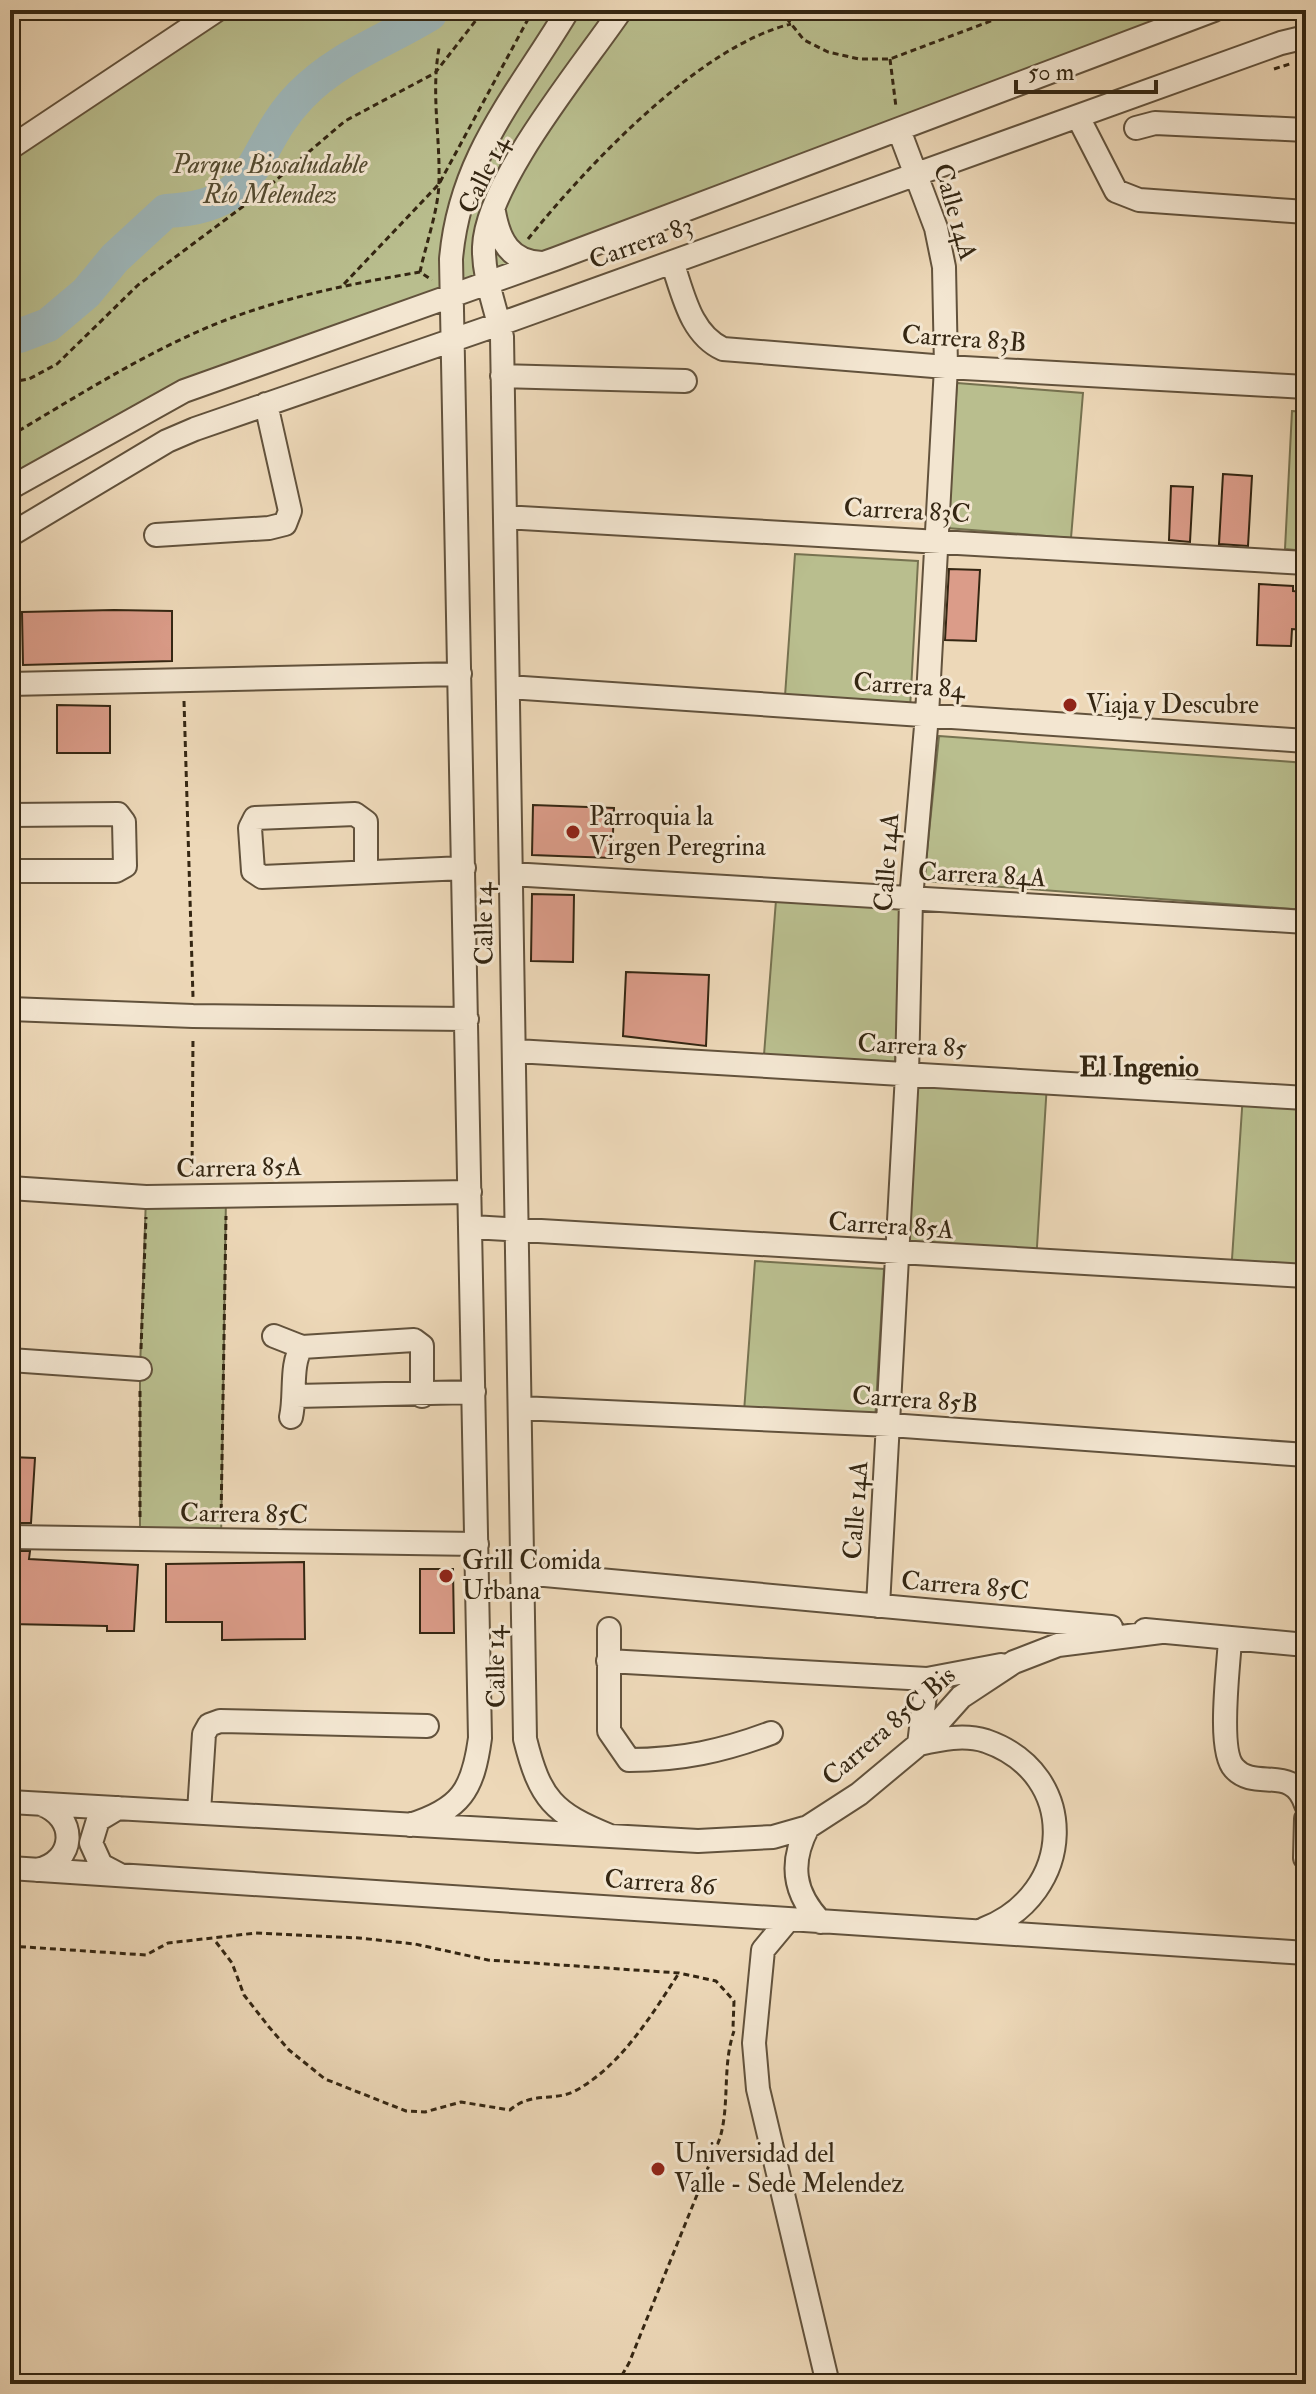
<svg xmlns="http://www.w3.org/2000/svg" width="1316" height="2394" font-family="'IM FELL Double Pica',serif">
<rect width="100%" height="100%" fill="#edd8b8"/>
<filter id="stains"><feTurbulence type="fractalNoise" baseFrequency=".0025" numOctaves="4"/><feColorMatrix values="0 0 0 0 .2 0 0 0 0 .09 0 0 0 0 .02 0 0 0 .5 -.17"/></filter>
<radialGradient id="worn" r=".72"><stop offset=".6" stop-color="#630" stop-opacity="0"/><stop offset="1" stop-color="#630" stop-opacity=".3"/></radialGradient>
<!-- green -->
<path fill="#b9be8e" stroke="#767250" stroke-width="2" d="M 217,10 L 1214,10 L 219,377 L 10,488 L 10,148 Z
M 957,383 L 1083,393 L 1071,538 L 947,528 Z
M 1292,411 L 1306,412 L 1306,551 L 1285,549 Z
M 795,554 L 918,561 L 910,709 L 785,696 Z
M 939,736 L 1306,763 L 1306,910 L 924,881 Z
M 776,900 L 906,909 L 895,1063 L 764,1055 Z
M 907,1074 L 1047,1083 L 1036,1263 L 897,1254 Z
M 1243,1094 L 1306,1098 L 1306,1276 L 1231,1274 Z
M 226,1196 L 221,1542 L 140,1541 L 140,1369 L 146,1197 Z
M 755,1261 L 884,1269 L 875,1421 L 744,1412 Z"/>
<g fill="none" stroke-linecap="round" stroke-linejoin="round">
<!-- river -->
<path stroke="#9eb7ba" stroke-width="34" d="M 10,332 L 19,336 L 48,325 L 86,293 L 115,258 L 166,211 C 264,207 247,150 301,95 C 338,57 386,41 430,14"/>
</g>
<!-- building -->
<path fill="#db9c89" stroke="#342612" stroke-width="2" d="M 1223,474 L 1252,476 L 1248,546 L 1219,544 Z
M 1171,486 L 1193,487 L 1190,542 L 1169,540 Z
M 949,569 L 980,570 L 976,641 L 945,640 Z
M 1259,584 L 1293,586 L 1293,591 L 1306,592 L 1306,630 L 1292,629 L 1291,646 L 1257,645 Z
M 114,610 L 172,611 L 172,661 L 23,665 L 22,612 Z
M 57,705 L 110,706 L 110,753 L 57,753 Z
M 533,805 L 614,808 L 612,858 L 532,855 Z
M 532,894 L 574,895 L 573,962 L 531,961 Z
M 626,972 L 709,975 L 706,1046 L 623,1036 Z
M 10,1457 L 35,1458 L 31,1523 L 10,1523 Z
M 10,1551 L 30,1551 L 29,1559 L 138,1565 L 134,1631 L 107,1631 L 107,1626 L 10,1624 Z
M 304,1562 L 305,1639 L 222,1640 L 222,1622 L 166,1622 L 166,1564 Z
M 420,1569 L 453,1569 L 454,1633 L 420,1633 Z"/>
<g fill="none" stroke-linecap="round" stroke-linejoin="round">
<defs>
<path id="minor" d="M 1078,117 L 1116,191 L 1139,200 L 1306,212
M 1136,128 L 1155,123 L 1306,130
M 10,148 L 217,10
M 494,212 C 499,240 510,262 542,263
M 672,262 C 683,293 690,334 723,349 L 946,367 L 1306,387
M 502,376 L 685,381
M 10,488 L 184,391 L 555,259 L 1214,10
M 505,517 L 1306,563
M 10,535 L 167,441 L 195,429 L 511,320 L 1281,43 L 1306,37
M 156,535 L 269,528 L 285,524 L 290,511 L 266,404
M 10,684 L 460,674
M 508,687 L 1306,741
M 10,815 L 118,814 L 124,822 L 125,866 L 116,871 L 10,871
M 366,872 L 366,822 L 355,814 L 255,818 L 250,828 L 253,871 L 262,877 L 464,868
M 511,874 L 1306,922
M 10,1009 L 193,1016 L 467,1019
M 516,1051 L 1306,1098
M 10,1188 L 146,1197 L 470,1192
M 472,1227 L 1306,1276
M 274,1336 L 302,1347 L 414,1340 L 422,1346 L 422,1396
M 10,1360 L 140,1369
M 296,1396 L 474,1392
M 520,1408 L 890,1425 L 1306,1455
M 291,1417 C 296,1396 290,1363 302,1347
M 10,1537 L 477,1544
M 523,1573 L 1111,1627
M 878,1606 L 907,1074 L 911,899 L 927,715 L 946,367 L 944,267 L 936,228 L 899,130
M 609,1629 L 609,1731 L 629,1760 C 681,1760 723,1751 771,1733
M 1145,1630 L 1306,1645
M 1230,1639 C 1229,1664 1217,1750 1234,1768 C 1255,1792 1293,1763 1306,1805
M 608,1661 L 927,1679 L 1001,1665
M 919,1744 C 941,1739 964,1734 986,1741 C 1081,1774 1075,1894 984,1929
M 919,1744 L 927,1679
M 10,1802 L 698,1841 L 773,1837 L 808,1827 L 859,1794 L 919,1744 L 961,1697 L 1014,1662 L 1058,1645 L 1161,1632
M 118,1808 L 98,1820 L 91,1843 L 101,1865 L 120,1875
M 199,1812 L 204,1734 L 209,1725 L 220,1721 L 427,1726
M 410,1825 C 461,1809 473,1790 480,1738 L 451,259 C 460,156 517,95 568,10
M 808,1827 C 789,1863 793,1893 821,1922
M 610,1836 C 553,1813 540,1799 525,1739 L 502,337 C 496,308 483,277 484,247 C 486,182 583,66 621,10
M 1305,1858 L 1306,1819
M 10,1868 L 1306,1953
M 37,1870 C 76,1862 78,1817 41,1804
M 788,1920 L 763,1950 L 754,2043 L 758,2089 L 828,2384"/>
</defs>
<!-- minor casing -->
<use href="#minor" stroke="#62523c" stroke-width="26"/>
<!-- path -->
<path stroke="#342612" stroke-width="3" stroke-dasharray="6 4" stroke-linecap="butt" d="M 780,10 L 804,40 L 828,52 L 859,59 L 890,59 L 1020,10
M 1113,10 L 1121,18
M 890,59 L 896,107
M 1274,69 L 1293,63
M 528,239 C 586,167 699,46 791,24
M 420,272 C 426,243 439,209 439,180 C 440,135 431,93 439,48
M 344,284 L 439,184 L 533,10
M 10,382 L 29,379 L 57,364 L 138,285 L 261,193 L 345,121 L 435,73 L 484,10
M 10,436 C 71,400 132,361 197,332 C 268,300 344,285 420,272 L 432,280
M 184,701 L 193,997
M 192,1177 L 193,1037
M 141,1349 L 146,1217
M 140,1517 L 140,1389
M 221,1520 L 226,1216
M 216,1942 L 232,1963 L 244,1995 L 269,2027 L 289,2050 L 325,2079 L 406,2111 L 425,2112 L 461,2102 L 510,2110 C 532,2091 553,2102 575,2091 C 621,2066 651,2016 679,1973
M 10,1946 L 146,1955 L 168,1943 L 256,1933 L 359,1938 L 415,1944 L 488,1960 L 679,1973 L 716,1981 L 734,2001 L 733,2028
M 617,2384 L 629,2363 L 720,2138 C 730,2103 722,2066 734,2031"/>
<!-- minor -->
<use href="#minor" stroke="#f3e6d1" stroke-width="22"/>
</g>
<!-- markers -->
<g fill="#8f2418" stroke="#f3e6d1" stroke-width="3">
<circle cx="1070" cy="705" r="8"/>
<circle cx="573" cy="832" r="8"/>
<circle cx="446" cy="1576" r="8"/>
<circle cx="658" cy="2169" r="8"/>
</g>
<g text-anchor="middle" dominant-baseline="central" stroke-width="6" stroke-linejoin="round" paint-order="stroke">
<!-- park labels -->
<g font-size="26" font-style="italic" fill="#554c31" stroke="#f3e6d1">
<text x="270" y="165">Parque Biosaludable<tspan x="270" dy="30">Río Melendez</tspan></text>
</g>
<!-- street labels -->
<g font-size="26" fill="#342612" stroke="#f3e6d1">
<text transform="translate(484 175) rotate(-64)">Calle 14</text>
<text transform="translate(955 212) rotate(74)">Calle 14A</text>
<text transform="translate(641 243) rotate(-20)">Carrera 83</text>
<text transform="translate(964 339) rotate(4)">Carrera 83B</text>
<text transform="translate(907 511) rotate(3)">Carrera 83C</text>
<text transform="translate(909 686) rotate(4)">Carrera 84</text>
<text transform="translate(887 862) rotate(-86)">Calle 14A</text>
<text transform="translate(982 875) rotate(3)">Carrera 84A</text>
<text transform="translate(484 924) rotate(-91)">Calle 14</text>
<text transform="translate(912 1046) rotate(3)">Carrera 85</text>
<text transform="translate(239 1168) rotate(-1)">Carrera 85A</text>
<text transform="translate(891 1226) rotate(4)">Carrera 85A</text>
<text transform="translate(915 1400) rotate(4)">Carrera 85B</text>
<text transform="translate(856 1510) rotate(-86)">Calle 14A</text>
<text transform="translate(244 1514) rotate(1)">Carrera 85C</text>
<text transform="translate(965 1586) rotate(5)">Carrera 85C</text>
<text transform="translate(496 1667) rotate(-91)">Calle 14</text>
<text transform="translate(889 1726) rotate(-41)">Carrera 85C Bis</text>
<text transform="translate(660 1883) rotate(4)">Carrera 86</text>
</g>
<!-- poi labels -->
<g font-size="26" fill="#342612" stroke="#f3e6d1" text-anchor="start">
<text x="1086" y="705">Viaja y Descubre</text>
<text x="589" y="817">Parroquia la<tspan x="589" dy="30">Virgen Peregrina</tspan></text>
<text x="462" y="1561">Grill Comida<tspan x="462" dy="30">Urbana</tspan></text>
<text x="674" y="2154">Universidad del<tspan x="674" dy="30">Valle - Sede Melendez</tspan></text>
</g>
<!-- neighbourhood labels -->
<g font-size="28" font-weight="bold" fill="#342612" stroke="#f3e6d1">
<text x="1139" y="1067">El Ingenio</text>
</g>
</g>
<!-- margin -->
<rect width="1316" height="2394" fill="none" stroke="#edd8b8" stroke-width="40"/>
<rect x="12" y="12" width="1292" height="2370" fill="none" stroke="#342612" stroke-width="4"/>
<rect x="20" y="20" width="1276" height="2354" fill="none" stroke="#342612" stroke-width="2"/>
<!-- scale -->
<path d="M1016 80v12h140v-12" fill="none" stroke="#342612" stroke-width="4"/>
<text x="1028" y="80" font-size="24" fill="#342612" stroke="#f3e6d1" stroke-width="6" paint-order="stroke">50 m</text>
<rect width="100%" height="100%" filter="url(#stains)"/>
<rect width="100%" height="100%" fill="url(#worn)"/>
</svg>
